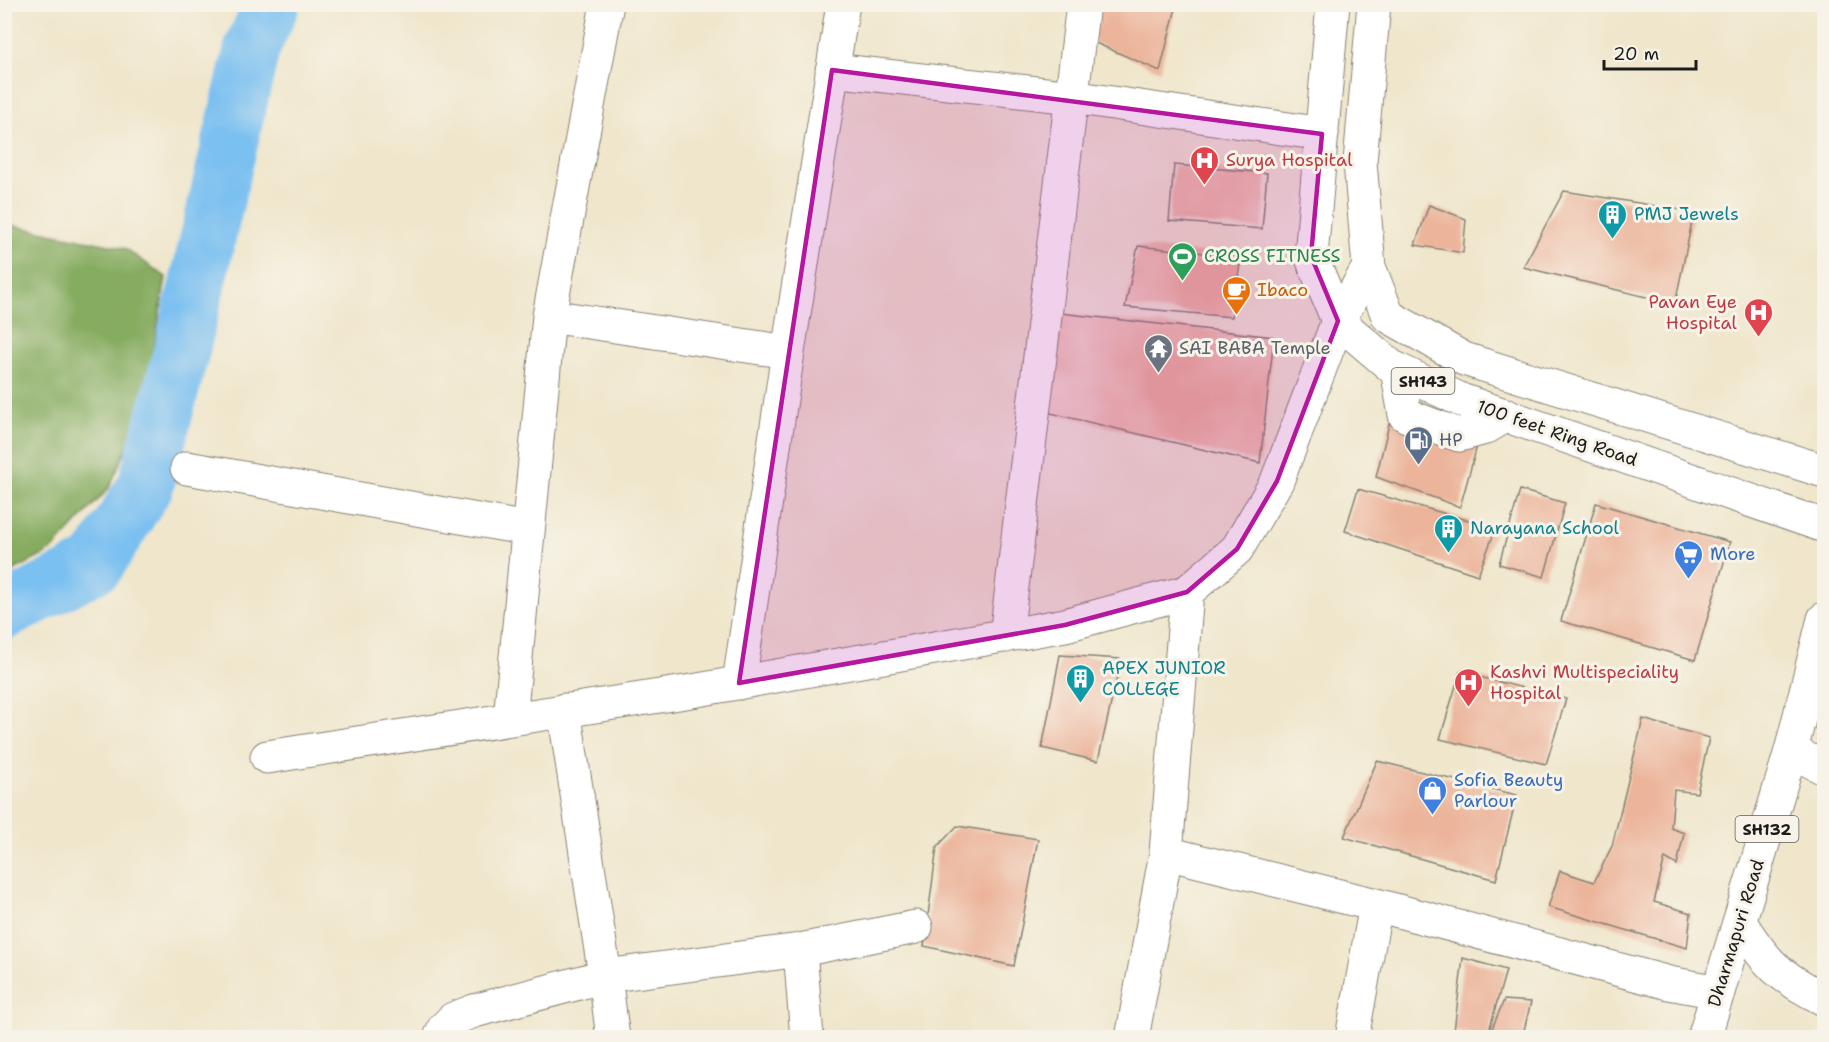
<svg xmlns="http://www.w3.org/2000/svg" width="1829" height="1042" font-family="'Shantell Sans',sans-serif">
<rect width="100%" height="100%" fill="#f7f3e8"/>
<filter id="ink" filterUnits="userSpaceOnUse"><feTurbulence type="fractalNoise" baseFrequency=".0167" numOctaves="2"/><feDisplacementMap in="SourceGraphic" scale="12" xChannelSelector="R" yChannelSelector="G"/><feConvolveMatrix kernelMatrix="1 2 1 2 8 2 1 2 1" color-interpolation-filters="sRGB"/></filter>
<filter id="wash" filterUnits="userSpaceOnUse"><feTurbulence type="fractalNoise" baseFrequency=".008" numOctaves="4" result="noise"/><feDisplacementMap in="SourceGraphic" scale="24" xChannelSelector="R" yChannelSelector="G"/><feGaussianBlur stdDeviation="1.35" result="paint"/><feColorMatrix in="noise" values="0 0 0 0 0 0 0 0 0 0 0 0 0 0 0 0 0 1.4 0 .05"/><feComposite in="paint" operator="in"/></filter>
<g filter="url(#wash)">
<rect width="100%" height="100%" fill="#efe6cb"/>
<!-- forest -->
<path fill="#86ac61" stroke="#51643e" stroke-width="1.5" d="M 5,224 L 124,248 L 166,277 L 143,412 L 109,488 L 51,551 L 5,575 Z"/>
<g fill="none" stroke-linecap="round" stroke-linejoin="round">
<!-- river -->
<path stroke="#7ac0f1" stroke-width="56" d="M 4,612 L 97,564 L 146,485 L 182,349 L 252,48 L 272,4"/>
</g>
<g id="blocks">
<!-- building -->
<path fill="#ecb59b" d="M 1089,4 L 1177,4 L 1160,71 L 1084,38 Z
M 1174,165 L 1267,173 L 1262,229 L 1169,221 Z
M 1564,191 L 1694,212 L 1675,304 L 1523,267 Z
M 1429,205 L 1466,219 L 1463,253 L 1415,245 Z
M 1138,246 L 1241,257 L 1232,317 L 1125,307 Z
M 1051,312 L 1274,337 L 1260,463 L 1042,411 Z
M 1391,416 L 1477,446 L 1460,507 L 1376,477 Z
M 1358,489 L 1496,528 L 1478,575 L 1345,531 Z
M 1520,490 L 1565,503 L 1544,577 L 1499,564 Z
M 1596,503 L 1730,542 L 1695,660 L 1561,621 Z
M 1060,655 L 1121,659 L 1098,761 L 1042,748 Z
M 1460,672 L 1566,699 L 1546,764 L 1440,739 Z
M 1643,719 L 1709,738 L 1697,793 L 1674,790 L 1671,828 L 1684,833 L 1677,865 L 1665,858 L 1654,902 L 1691,913 L 1687,948 L 1548,907 L 1560,871 L 1594,882 L 1612,846 Z
M 1377,761 L 1517,795 L 1496,880 L 1344,837 Z
M 957,826 L 1038,839 L 1014,966 L 924,946 L 937,847 Z
M 1463,958 L 1506,970 L 1487,1038 L 1454,1031 Z
M 1504,1000 L 1531,1002 L 1522,1038 L 1488,1038 Z"/>
</g>
</g>
<g filter="url(#ink)">
<use href="#blocks" fill-opacity="0" stroke="#868174" stroke-width="1.5"/>
<g fill="none" stroke-linecap="round" stroke-linejoin="round">
<defs>
<path id="minor" d="M 832,70 L 1072,97 L 1322,134
M 549,316 L 788,352
M 1397,369 L 1405,415 L 1459,435 L 1485,428 L 1507,415
M 187,468 L 528,529
M 1006,636 L 1083,4
M 739,683 L 788,352 L 843,4
M 510,719 L 549,316 L 607,4
M 1791,751 L 1824,768
M 267,757 L 692,691 L 1065,625 L 1187,592 L 1237,549 L 1277,481 L 1338,321 L 1369,267
M 1166,853 L 1376,905 L 1669,983 L 1718,992
M 1740,922 C 1766,964 1780,977 1824,999
M 800,950 L 916,927
M 440,1038 L 444,1028 L 453,1019 L 474,1011 L 605,976 L 564,710
M 613,1038 L 605,976 L 800,950 L 807,1038
M 1132,1038 L 1166,853 L 1187,592
M 1352,1038 L 1376,905"/>
<path id="major" d="M 1333,4 L 1311,256 L 1338,321 L 1392,367 L 1461,400 L 1824,526
M 1374,4 L 1360,162 L 1369,267 L 1388,316 L 1464,359 L 1824,471
M 1704,1038 L 1791,751 L 1824,619"/>
</defs>
<!-- minor casing -->
<use href="#minor" stroke="#868174" stroke-width="35"/>
<!-- major casing -->
<use href="#major" stroke="#868174" stroke-width="35"/>
<!-- minor -->
<use href="#minor" stroke="#fff" stroke-width="33"/>
<!-- major -->
<use href="#major" stroke="#fff" stroke-width="33"/>
</g>
</g>
<!-- marked area -->
<path fill="#b5179e" fill-opacity="0.2" stroke="#b5179e" stroke-width="4.5" stroke-linejoin="round" d="M 832,70 L 1322,134 L 1311,256 L 1338,321 L 1277,481 L 1237,549 L 1187,592 L 1065,625 L 739,683 Z"/>
<!-- icons -->
<defs>
<symbol id="hospital-pin" viewBox="-11 -11 22 30"><path d="M0 17L-7.5 6A9.5 9.5 0 1 1 7.5 6Z" fill="#e0444e" stroke="#f7f3e8"/><path d="M-5-5h3v3.5h4V-5h3V5h-3V1.5h-4V5h-3Z" fill="#fff"/></symbol>
<symbol id="building-pin" viewBox="-11 -11 22 30"><path d="M0 17L-7.5 6A9.5 9.5 0 1 1 7.5 6Z" fill="#0f9aa8" stroke="#f7f3e8"/><path d="M-4-6H4V6H1V3H-1V6H-4ZM-2.5-4.3h1.7v1.8h-1.7ZM.8-4.3h1.7v1.8H.8ZM-2.5-1h1.7V.8h-1.7ZM.8-1h1.7V.8H.8Z" fill="#fff"/></symbol>
<symbol id="stadium-pin" viewBox="-11 -11 22 30"><path d="M0 17L-7.5 6A9.5 9.5 0 1 1 7.5 6Z" fill="#2e9e5b" stroke="#f7f3e8"/><path d="M0-5a6.5 5 0 1 0 0 10a6.5 5 0 1 0 0-10ZM-3.5-1.8h7v3.6h-7Z" fill="#fff"/></symbol>
<symbol id="cafe-pin" viewBox="-11 -11 22 30"><path d="M0 17L-7.5 6A9.5 9.5 0 1 1 7.5 6Z" fill="#e8710a" stroke="#f7f3e8"/><path d="M-5.5-4.5H6V0H3Q3 3.5 0 3.5H-2.5Q-5.5 3.5-5.5 0ZM3-3.2v2h1.7v-2ZM-6 4.5H4V6H-6Z" fill="#fff"/></symbol>
<symbol id="temple-pin" viewBox="-11 -11 22 30"><path d="M0 17L-7.5 6A9.5 9.5 0 1 1 7.5 6Z" fill="#6b7280" stroke="#f7f3e8"/><path d="M0-6L5-2H3V0L6.5 2.5H4V6H1.5V3h-3V6H-4V2.5H-6.5L-3 0V-2H-5Z" fill="#fff"/></symbol>
<symbol id="fuel-pin" viewBox="-11 -11 22 30"><path d="M0 17L-7.5 6A9.5 9.5 0 1 1 7.5 6Z" fill="#5c6f8a" stroke="#f7f3e8"/><path d="M-5.5-6h7V0h2V4h1.3V-2.5L3-4.5l.8-.8L6-3V5H2.5V1h-1V6h-7ZM-4.2-4.7v3.2H.2V-4.7Z" fill="#fff"/></symbol>
<symbol id="supermarket-pin" viewBox="-11 -11 22 30"><path d="M0 17L-7.5 6A9.5 9.5 0 1 1 7.5 6Z" fill="#3f7fe0" stroke="#f7f3e8"/><path d="M-6-5.5h2.5l.6 2H6L4.5 2H-2.5L-4.4-4H-6ZM-1.5 3.2a1.3 1.3 0 1 0 .1 0ZM3 3.2a1.3 1.3 0 1 0 .1 0Z" fill="#fff"/></symbol>
<symbol id="shop-pin" viewBox="-11 -11 22 30"><path d="M0 17L-7.5 6A9.5 9.5 0 1 1 7.5 6Z" fill="#3f7fe0" stroke="#f7f3e8"/><path d="M-5-2.5h2.3a2.7 3.5 0 0 1 5.4 0H5L5.5 6h-11ZM-1.5-2.5h3a1.5 2.3 0 0 0-3 0Z" fill="#fff"/></symbol>
</defs>
<g fill-rule="evenodd">
<use href="#hospital-pin" x="1188" y="144" width="33" height="45"/>
<use href="#building-pin" x="1596" y="198" width="33" height="45"/>
<use href="#stadium-pin" x="1166" y="240" width="33" height="45"/>
<use href="#cafe-pin" x="1220" y="274" width="33" height="45"/>
<use href="#hospital-pin" x="1742" y="296" width="33" height="45"/>
<use href="#temple-pin" x="1142" y="332" width="33" height="45"/>
<use href="#fuel-pin" x="1402" y="424" width="33" height="45"/>
<use href="#building-pin" x="1432" y="512" width="33" height="45"/>
<use href="#supermarket-pin" x="1672" y="538" width="33" height="45"/>
<use href="#building-pin" x="1064" y="662" width="33" height="45"/>
<use href="#hospital-pin" x="1452" y="666" width="33" height="45"/>
<use href="#shop-pin" x="1416" y="774" width="33" height="45"/>
</g>
<g text-anchor="middle" dominant-baseline="central" stroke-width="6" stroke-linejoin="round" paint-order="stroke">
<!-- shield labels -->
<g fill="#f7f3e8" stroke="#5e5c59" stroke-width="1.5">
<rect x="1391.5" y="368" width="63" height="26" rx="4.5"/>
<rect x="1735.5" y="816" width="63" height="26" rx="4.5"/>
</g>
<g font-size="16" font-weight="bold" fill="#1c1c1c">
<text x="1423" y="381">SH143</text>
<text x="1767" y="829">SH132</text>
</g>
<!-- health labels -->
<g font-size="18" fill="#be3a42" stroke="#f7f3e8" text-anchor="start">
<text x="1226" y="160">Surya Hospital</text>
<text x="1737" y="302" text-anchor="end">Pavan Eye<tspan x="1737" dy="21">Hospital</tspan></text>
<text x="1490" y="672">Kashvi Multispeciality<tspan x="1490" dy="21">Hospital</tspan></text>
</g>
<!-- culture labels -->
<g font-size="18" fill="#0d838f" stroke="#f7f3e8" text-anchor="start">
<text x="1634" y="214">PMJ Jewels</text>
<text x="1470" y="528">Narayana School</text>
<text x="1102" y="668">APEX JUNIOR<tspan x="1102" dy="21">COLLEGE</tspan></text>
</g>
<!-- leisure labels -->
<g font-size="18" fill="#27864d" stroke="#f7f3e8" text-anchor="start">
<text x="1204" y="256">CROSS FITNESS</text>
</g>
<!-- food labels -->
<g font-size="18" fill="#c56008" stroke="#f7f3e8" text-anchor="start">
<text x="1257" y="290">Ibaco</text>
</g>
<!-- worship labels -->
<g font-size="18" fill="#5b616d" stroke="#f7f3e8" text-anchor="start">
<text x="1179" y="348">SAI BABA Temple</text>
</g>
<!-- street labels -->
<g font-size="18" fill="#1c1c1c" stroke="#f7f3e8">
<text transform="translate(1557 433) rotate(19)">100 feet Ring Road</text>
<text transform="translate(1736 933) rotate(-73)">Dharmapuri Road</text>
</g>
<!-- service labels -->
<g font-size="18" fill="#4e5e75" stroke="#f7f3e8" text-anchor="start">
<text x="1439" y="440">HP</text>
</g>
<!-- shop labels -->
<g font-size="18" fill="#366cbe" stroke="#f7f3e8" text-anchor="start">
<text x="1710" y="554">More</text>
<text x="1454" y="780">Sofia Beauty<tspan x="1454" dy="21">Parlour</tspan></text>
</g>
</g>
<!-- margin -->
<rect width="1829" height="1042" fill="none" stroke="#f7f3e8" stroke-width="24"/>
<!-- scale -->
<path d="M1604 60v9h92v-9" fill="none" stroke="#1c1c1c" stroke-width="3"/>
<text x="1613" y="60" font-size="18" fill="#1c1c1c" stroke="#f7f3e8" stroke-width="4.5" paint-order="stroke">20 m</text>
</svg>
